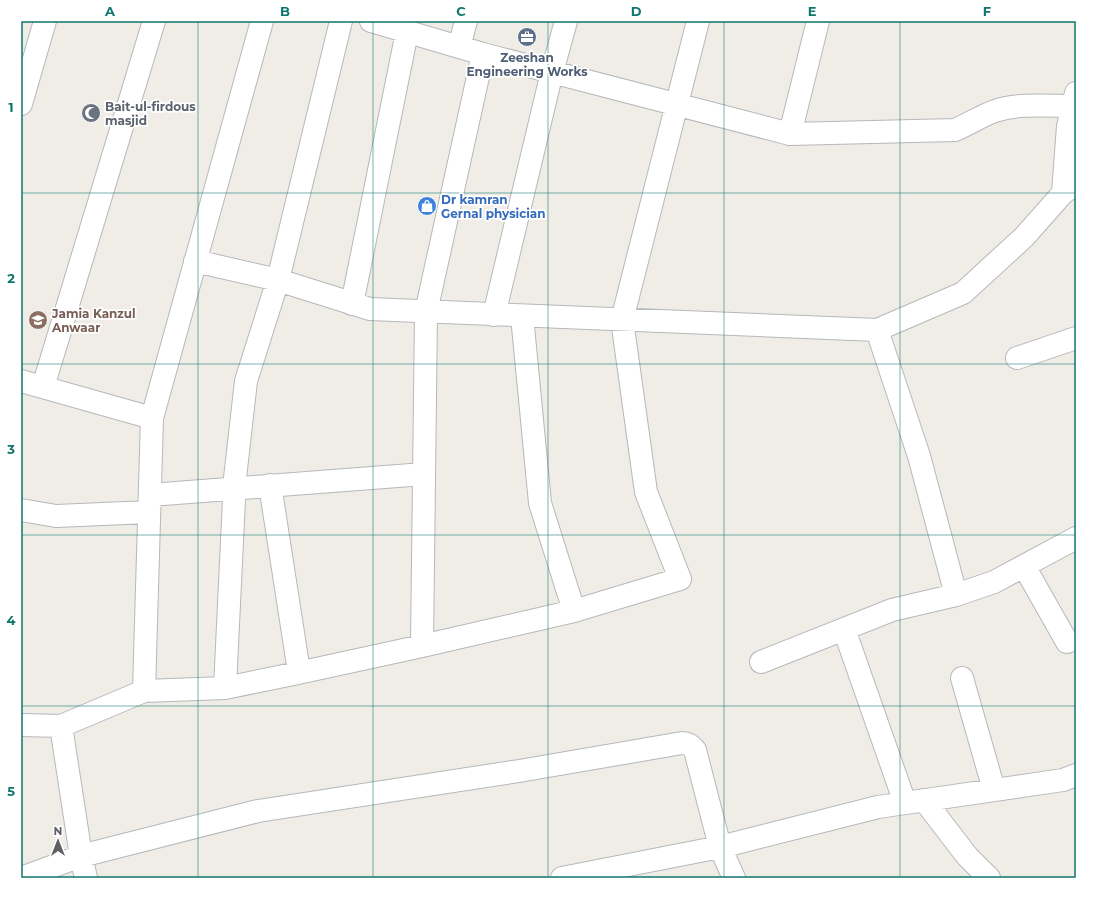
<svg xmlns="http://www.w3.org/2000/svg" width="1097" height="899" font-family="Montserrat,sans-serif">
<rect width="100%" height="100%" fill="#efede5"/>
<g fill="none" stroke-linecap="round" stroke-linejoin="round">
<defs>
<path id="minor" d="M 371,21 L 483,54 L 790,134 L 955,130 C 969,124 981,116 995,111 C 1018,103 1048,106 1073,106
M 459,47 L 466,21
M 21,104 L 45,21
M 790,134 L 818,21
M 1063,193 L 1068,126 L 1076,93
M 195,261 L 278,280 L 370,309 L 877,330 L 963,293 L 1024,237 L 1063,193 L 1076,184
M 352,304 L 407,32
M 494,315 L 552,72 L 566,21
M 522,316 L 540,503 L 574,611
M 877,330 L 919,456 L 956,595
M 1017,358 L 1076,338
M 21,381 L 152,418
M 43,387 L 154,21
M 270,485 L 298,665 L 298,673
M 150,495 L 424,474
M 21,510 L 56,516 L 149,512
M 1024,566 L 1067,642
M 844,629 L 905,803
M 422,646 L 426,312 L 483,54
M 761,662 L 892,610 L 956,595 L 994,582 L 1076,538
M 962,678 L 994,790
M 225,688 L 235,478 L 246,381 L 278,280 L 341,21
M 144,691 L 152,418 L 262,21
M 21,725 L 61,726 L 144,691 L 225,688 L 298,673 L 422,646 L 574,611 L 680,579 L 646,492 L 622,320 L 698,21
M 61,726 L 81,856 L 86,878
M 924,800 L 967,856 L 989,878
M 21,878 L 81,856 L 258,811 L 519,771 L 682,743 C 688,743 691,745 695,750 L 720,847 L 734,878
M 562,878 L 720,847 L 878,807 L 1063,780 L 1076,775"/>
</defs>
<!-- minor casing -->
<use href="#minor" stroke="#b5b8bc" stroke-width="24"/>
<!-- minor -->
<use href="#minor" stroke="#fff" stroke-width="22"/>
</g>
<!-- grid -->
<path fill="none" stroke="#0f766e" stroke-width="1" stroke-opacity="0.55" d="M 198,21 L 198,878M 373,21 L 373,878M 548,21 L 548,878M 724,21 L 724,878M 900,21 L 900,878M 21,193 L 1076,193M 21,364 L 1076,364M 21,535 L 1076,535M 21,706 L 1076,706"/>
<!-- icons -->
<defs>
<symbol id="office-disc" viewBox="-11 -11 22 22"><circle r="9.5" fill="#5c6f8a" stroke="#fff"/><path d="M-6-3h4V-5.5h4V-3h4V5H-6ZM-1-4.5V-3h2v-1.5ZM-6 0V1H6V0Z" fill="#fff"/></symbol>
<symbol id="mosque-disc" viewBox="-11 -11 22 22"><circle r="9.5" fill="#6b7280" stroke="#fff"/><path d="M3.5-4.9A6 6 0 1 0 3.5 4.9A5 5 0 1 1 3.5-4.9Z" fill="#fff"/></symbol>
<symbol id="shop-disc" viewBox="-11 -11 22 22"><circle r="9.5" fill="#3f7fe0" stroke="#fff"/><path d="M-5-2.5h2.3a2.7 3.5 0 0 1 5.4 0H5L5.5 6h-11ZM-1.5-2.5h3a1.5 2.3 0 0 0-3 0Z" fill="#fff"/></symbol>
<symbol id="university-disc" viewBox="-11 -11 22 22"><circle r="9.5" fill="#8d6e63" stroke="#fff"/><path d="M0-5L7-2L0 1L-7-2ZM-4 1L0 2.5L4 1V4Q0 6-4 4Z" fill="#fff"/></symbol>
</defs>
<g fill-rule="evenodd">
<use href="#office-disc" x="516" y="26" width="22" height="22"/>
<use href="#mosque-disc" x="80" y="102" width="22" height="22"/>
<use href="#shop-disc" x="416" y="195" width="22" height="22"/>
<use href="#university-disc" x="27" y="309" width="22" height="22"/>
</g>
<g text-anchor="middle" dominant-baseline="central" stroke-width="3.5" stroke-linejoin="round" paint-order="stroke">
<!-- service labels -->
<g font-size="12" font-weight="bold" fill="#4e5e75" stroke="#fff">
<text x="527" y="57">Zeeshan<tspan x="527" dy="14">Engineering Works</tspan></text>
</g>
<!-- worship labels -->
<g font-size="12" font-weight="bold" fill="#5b616d" stroke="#fff" text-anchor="start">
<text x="105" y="106">Bait-ul-firdous<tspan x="105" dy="14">masjid</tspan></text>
</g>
<!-- shop labels -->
<g font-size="12" font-weight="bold" fill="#366cbe" stroke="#fff" text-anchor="start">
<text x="441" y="199">Dr kamran<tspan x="441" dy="14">Gernal physician</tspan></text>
</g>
<!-- education labels -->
<g font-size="12" font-weight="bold" fill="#785e54" stroke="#fff" text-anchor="start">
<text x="52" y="313">Jamia Kanzul<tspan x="52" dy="14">Anwaar</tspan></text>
</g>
</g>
<!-- border -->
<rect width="1097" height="899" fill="none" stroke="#ffffff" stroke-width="44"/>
<!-- north arrow -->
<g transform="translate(58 841)" stroke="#ffffff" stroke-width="3" paint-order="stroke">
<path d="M0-3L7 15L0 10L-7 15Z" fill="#5d6166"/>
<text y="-6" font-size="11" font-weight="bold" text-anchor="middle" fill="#5d6166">N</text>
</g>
<rect x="22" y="22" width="1053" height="855" fill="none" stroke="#0f766e" stroke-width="1.5"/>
<g font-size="13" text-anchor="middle" font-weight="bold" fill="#0f766e">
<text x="110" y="16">A</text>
<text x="285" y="16">B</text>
<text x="461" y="16">C</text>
<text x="636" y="16">D</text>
<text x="812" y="16">E</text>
<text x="987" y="16">F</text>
<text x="11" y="112">1</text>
<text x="11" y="283">2</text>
<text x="11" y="454">3</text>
<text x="11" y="625">4</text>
<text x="11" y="796">5</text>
</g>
</svg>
